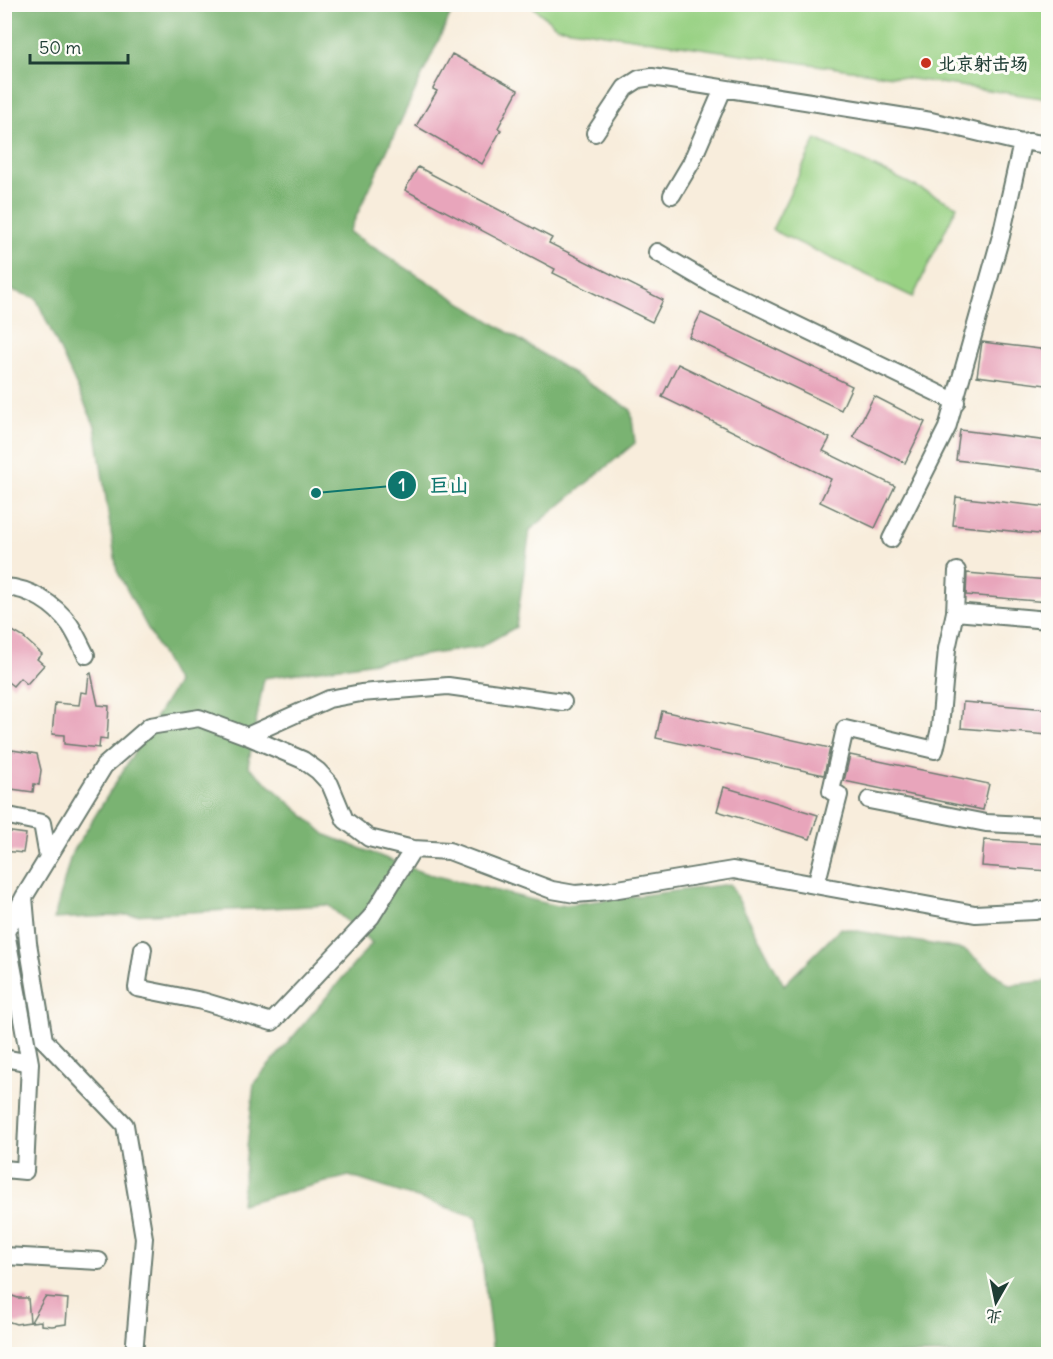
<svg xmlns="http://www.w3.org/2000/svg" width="1053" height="1359" font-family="Delius,'LXGW WenKai TC',sans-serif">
<rect width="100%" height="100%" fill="#fdfcf7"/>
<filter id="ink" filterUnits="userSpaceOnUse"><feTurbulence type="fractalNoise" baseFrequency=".0167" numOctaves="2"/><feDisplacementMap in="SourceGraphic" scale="12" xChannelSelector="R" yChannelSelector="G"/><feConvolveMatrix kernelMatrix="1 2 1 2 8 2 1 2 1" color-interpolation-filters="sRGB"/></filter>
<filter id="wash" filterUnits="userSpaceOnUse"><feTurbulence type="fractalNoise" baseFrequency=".008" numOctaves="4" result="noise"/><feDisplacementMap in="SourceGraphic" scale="24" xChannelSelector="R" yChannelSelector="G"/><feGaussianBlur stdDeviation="1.35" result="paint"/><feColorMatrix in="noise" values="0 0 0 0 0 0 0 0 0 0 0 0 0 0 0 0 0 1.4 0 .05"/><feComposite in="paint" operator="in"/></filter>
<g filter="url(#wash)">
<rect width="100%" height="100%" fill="#f8eddc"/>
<!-- green -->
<path fill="#99d184" stroke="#5c875c" stroke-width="1.5" d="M 536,4 L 1048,5 L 1048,99 L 557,27 L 534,8 Z
M 816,139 L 957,206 L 913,297 L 772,230 Z"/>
<!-- forest -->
<path fill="#7ab372" stroke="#4c7853" stroke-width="1.5" d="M 5,5 L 455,5 L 349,232 L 631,410 L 635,443 L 530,530 L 516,627 L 480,647 L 264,678 L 248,766 L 326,835 L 421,872 L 557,906 L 730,884 L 784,985 L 841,928 L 965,950 L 1009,985 L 1048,981 L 1048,1354 L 493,1354 L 477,1217 L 349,1176 L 241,1204 L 254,1083 L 372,943 L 328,905 L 54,919 L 71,855 L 177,683 L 117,571 L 95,426 L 36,298 L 5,288 Z"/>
<g id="blocks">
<!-- building -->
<path fill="#e8a5bb" d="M 452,54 L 518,90 L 498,128 L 501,130 L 482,164 L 416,126 L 437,91 L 433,89 Z
M 418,167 L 552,238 L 549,243 L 663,300 L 652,322 L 553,273 L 555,269 L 405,190 Z
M 701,313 L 852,386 L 841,410 L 689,337 Z
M 982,342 L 1048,350 L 1046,385 L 977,376 Z
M 678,364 L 830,438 L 823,451 L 895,486 L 875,528 L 820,502 L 831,479 L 662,397 Z
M 874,396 L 925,422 L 905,463 L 853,437 Z
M 960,430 L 1048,441 L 1048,471 L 956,460 Z
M 956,497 L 1048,507 L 1048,535 L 953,525 Z
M 967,573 L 1048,580 L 1048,602 L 966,595 Z
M 4,626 L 23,637 L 42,654 L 37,659 L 44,665 L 27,684 L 20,678 L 13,686 L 4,679 Z
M 91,673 L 98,705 L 109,706 L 107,739 L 100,738 L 99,748 L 64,744 L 64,735 L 52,734 L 55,703 L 79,705 L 81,692 L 87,693 L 89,674 Z
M 963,702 L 1048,709 L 1048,735 L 961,728 Z
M 662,711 L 830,748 L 824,775 L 656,738 Z
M 12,750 L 37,754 L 41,770 L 39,785 L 34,784 L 33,792 L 4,788 L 4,755 L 11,756 Z
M 850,755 L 989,784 L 983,810 L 844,781 Z
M 724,787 L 818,815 L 810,839 L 717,811 Z
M 4,831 L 26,834 L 23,853 L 4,851 Z
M 984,840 L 1048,844 L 1048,871 L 982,866 Z
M 4,1293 L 18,1298 L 28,1298 L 30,1322 L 16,1324 L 4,1320 Z
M 45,1297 L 68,1299 L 66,1324 L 52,1326 L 41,1325 L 41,1321 L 31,1322 Z"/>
</g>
</g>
<g filter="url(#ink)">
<use href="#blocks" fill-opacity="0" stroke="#6b7b6f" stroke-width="1.5"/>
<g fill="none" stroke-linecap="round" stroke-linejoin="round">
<defs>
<path id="minor" d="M 595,133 L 625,88 L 639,79 L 652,77 L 931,121 L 1022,143 L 1029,142 L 1048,145
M 672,195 L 691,163 L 723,89
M 657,252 L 710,283 L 956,402
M 891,539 L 947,428 L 1001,236 L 1022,143
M 4,587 C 30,588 55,604 70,625 C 76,634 81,645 86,655
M 955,612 L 1048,620
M 247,736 L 329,699 L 361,693 L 448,686 L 563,702
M 869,800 L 986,823 L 1048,826
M 4,815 L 42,823 L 48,857
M 816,885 L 839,795 L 831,791 L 845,729 L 935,750 L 940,728 L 947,649 L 955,612 L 957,571
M 143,949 L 137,988 L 202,1001 L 272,1022 L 371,917 L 413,849
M 4,1058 L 30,1063
M 4,1169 L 25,1171 L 30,1063 L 6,932 L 24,897
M 4,1256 L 99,1261
M 134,1354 L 144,1238 L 125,1125 L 44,1040 L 28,943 L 24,897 L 104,766 L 150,726 L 199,718 L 247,736 L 303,760 L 318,771 L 330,784 L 345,820 L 369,838 L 413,849 L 449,851 L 552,890 L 575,894 L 600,892 L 733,870 L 975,914 L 1035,911 L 1048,908"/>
</defs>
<!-- minor casing -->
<use href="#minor" stroke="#6b7b6f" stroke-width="20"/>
<!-- minor -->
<use href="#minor" stroke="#fff" stroke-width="16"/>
</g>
</g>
<!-- markers -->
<circle fill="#c8321e" stroke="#fdfcf7" stroke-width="2" cx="926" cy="63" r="6"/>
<g text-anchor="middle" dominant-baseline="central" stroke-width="6" stroke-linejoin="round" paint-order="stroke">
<!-- poi labels -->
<g font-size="18" font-weight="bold" fill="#1f3d34" stroke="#fdfcf7" text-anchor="start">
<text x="938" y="63">北京射击场</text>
</g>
</g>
<!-- callouts -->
<path fill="none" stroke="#0f766e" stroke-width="2" d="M316 493L402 485"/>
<g fill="#0f766e" stroke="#fdfcf7" stroke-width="2">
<circle cx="316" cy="493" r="6"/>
<circle cx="402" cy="485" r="15"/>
</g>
<g font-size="18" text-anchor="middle" font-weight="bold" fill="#fff">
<text x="402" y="491">1</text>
</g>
<g font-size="20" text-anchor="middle" font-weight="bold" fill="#0f766e" stroke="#fdfcf7" stroke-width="6" stroke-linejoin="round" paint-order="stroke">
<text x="449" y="492">巨山</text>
</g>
<!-- margin -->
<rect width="1053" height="1359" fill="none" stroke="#fdfcf7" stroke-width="24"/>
<!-- north arrow -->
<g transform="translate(996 1302) rotate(189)" stroke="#fdfcf7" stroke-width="4.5" paint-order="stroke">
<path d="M0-4.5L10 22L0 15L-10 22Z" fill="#1f3d34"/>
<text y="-9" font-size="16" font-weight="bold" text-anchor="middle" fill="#1f3d34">北</text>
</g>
<!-- scale -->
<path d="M30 54v9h98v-9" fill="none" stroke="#1f3d34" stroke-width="3"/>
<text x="39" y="54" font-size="18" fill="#1f3d34" stroke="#fdfcf7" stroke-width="4.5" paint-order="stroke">50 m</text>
</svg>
